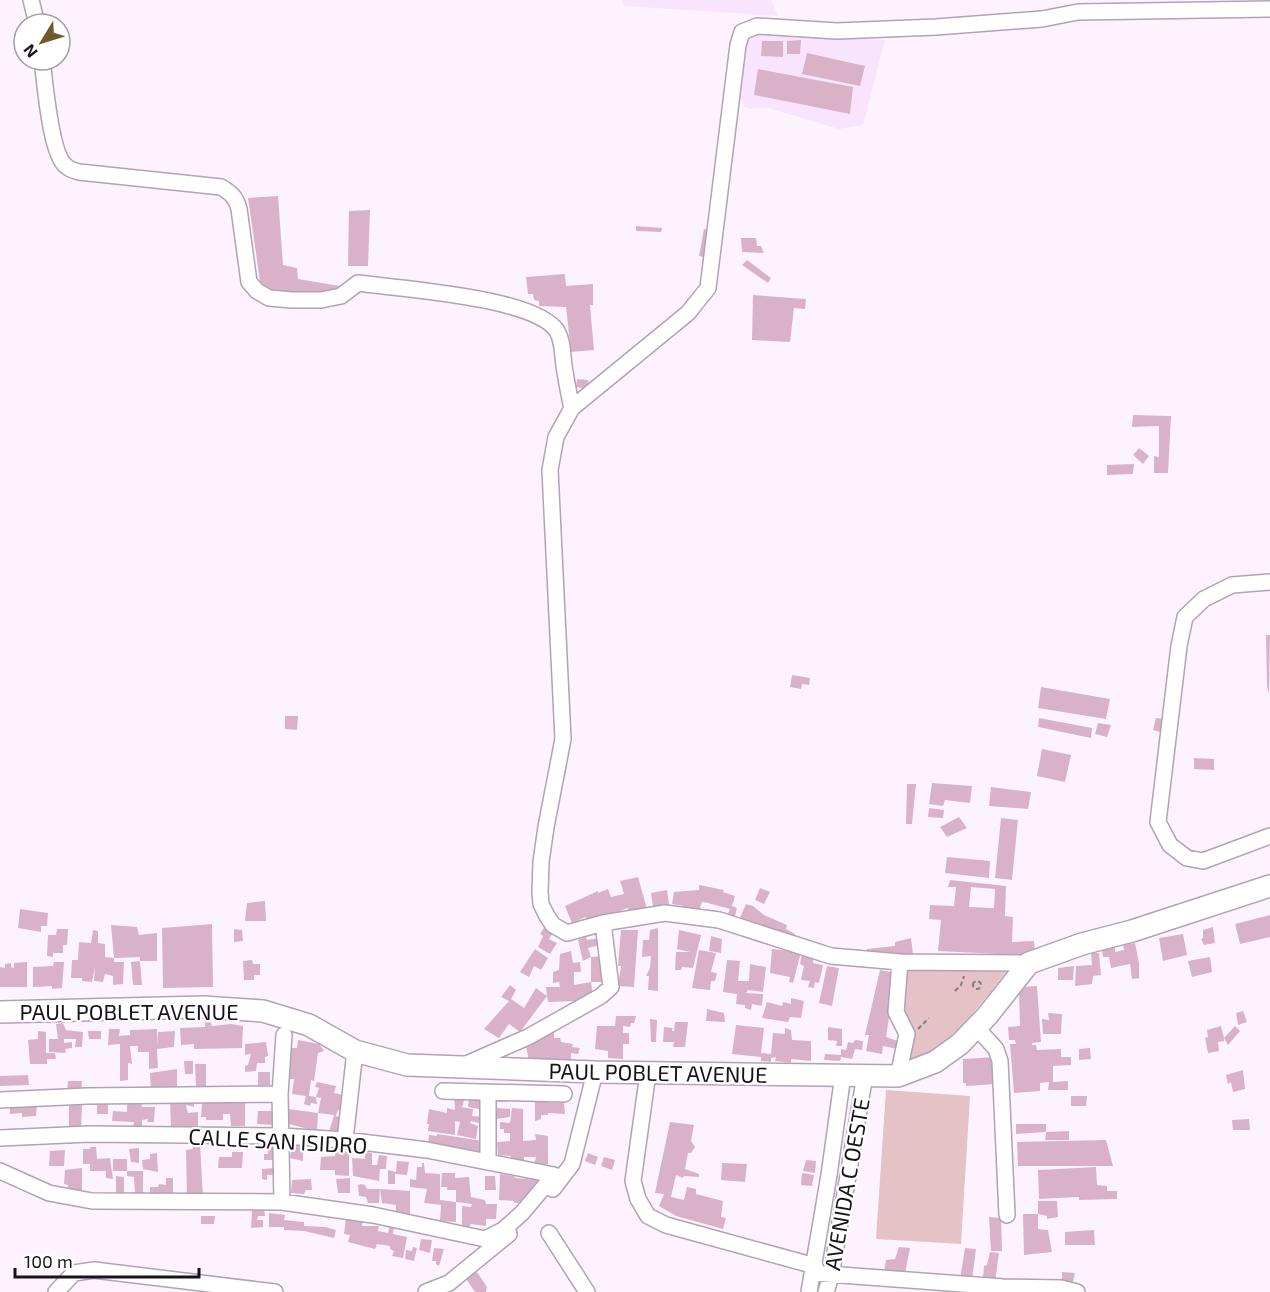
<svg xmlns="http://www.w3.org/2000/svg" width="1270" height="1292" font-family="'Exo 2',sans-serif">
<rect width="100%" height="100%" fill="#fdf3ff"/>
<!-- built -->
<path fill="#f9e4fd" d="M 623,0 L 771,0 L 778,16 L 624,6 Z
M 759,32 L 885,40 L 863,125 L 839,129 L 768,108 L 749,109 L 744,106 L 738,92 L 744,46 L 751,35 Z"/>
<!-- green -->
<path fill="#e5c2c6" d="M 910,968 L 1006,972 C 986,998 956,1038 927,1054 C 921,1058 912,1060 905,1062 L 897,1011 L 904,973 Z
M 886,1090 L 970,1096 L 961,1244 L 876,1239 Z"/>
<!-- building -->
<path fill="#dab2c7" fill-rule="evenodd" d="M 801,40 L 800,54 L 787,54 L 787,41 Z
M 762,41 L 783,41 L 783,57 L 761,56 Z
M 807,53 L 865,66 L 860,86 L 802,74 Z
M 758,69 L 853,87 L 850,114 L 754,95 Z
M 278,196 L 283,265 L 297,268 L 298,279 L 346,287 L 326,295 L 271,291 L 260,281 L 248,198 Z
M 370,210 L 368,266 L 348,266 L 349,211 Z
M 636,226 L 662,228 L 661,232 L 636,231 Z
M 704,229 L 712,230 L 708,258 L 699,256 Z
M 741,238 L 756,238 L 757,246 L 761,246 L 764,253 L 742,252 Z
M 747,260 L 771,278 L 768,283 L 742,265 Z
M 565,274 L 566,286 L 593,284 L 593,305 L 590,305 L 594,350 L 571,352 L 566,307 L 539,306 L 539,301 L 534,300 L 533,294 L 528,294 L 526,277 Z
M 753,295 L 806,299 L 805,309 L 794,308 L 790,342 L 752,340 Z
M 577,379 L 588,380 L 589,389 L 576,387 Z
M 1133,415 L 1171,416 L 1168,473 L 1154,473 L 1154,456 L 1159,457 L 1159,426 L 1132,427 Z
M 1139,448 L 1149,456 L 1143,464 L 1133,455 Z
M 1134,464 L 1133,474 L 1107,475 L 1107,465 Z
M 1266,635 L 1270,635 L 1269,694 L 1267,686 Z
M 792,675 L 810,678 L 809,685 L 802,684 L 801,689 L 790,687 Z
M 1041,687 L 1110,699 L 1106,719 L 1038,708 Z
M 285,716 L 298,716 L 297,730 L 285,729 Z
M 1039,718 L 1092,728 L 1091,738 L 1038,727 Z
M 1156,718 L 1165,719 L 1164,733 L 1153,730 Z
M 1098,723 L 1111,725 L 1107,737 L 1095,734 Z
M 1042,749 L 1071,755 L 1065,782 L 1037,776 Z
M 1194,758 L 1214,759 L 1214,770 L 1194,769 Z
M 932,783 L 972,786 L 970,803 L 945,800 L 943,806 L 929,804 Z
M 907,784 L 916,784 L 912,824 L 906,824 Z
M 991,787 L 1031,792 L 1028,809 L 989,806 Z
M 929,808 L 944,810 L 943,818 L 928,817 Z
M 959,817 L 967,828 L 947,837 L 940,827 Z
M 1001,818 L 1018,820 L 1012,880 L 995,878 Z
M 947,857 L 990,861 L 989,878 L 945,873 Z
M 638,877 L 647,909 L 629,914 L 628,908 L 607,916 L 606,913 L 587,920 L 586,917 L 572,923 L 565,906 L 598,891 L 598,893 L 608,889 L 611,897 L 624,894 L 620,881 Z
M 950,880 L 1006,886 L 1005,916 L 1013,917 L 1012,942 L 1034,941 L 1035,956 L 938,951 L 941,920 L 929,919 L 930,905 L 954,906 L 956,887 L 948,887 ZM 971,887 L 995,889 L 994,908 L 969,907 Z
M 699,885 L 724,890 L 723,892 L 735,896 L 732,906 L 737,908 L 734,920 L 726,918 L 730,909 L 708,903 L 702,902 L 698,914 L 683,910 L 684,906 L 672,904 L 674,892 L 699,890 Z
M 760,888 L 770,892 L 764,904 L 755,900 Z
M 667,890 L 669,904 L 653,906 L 651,893 Z
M 265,901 L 266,921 L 245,921 L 247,903 Z
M 746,904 L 753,906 L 764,915 L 787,925 L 786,929 L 795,934 L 793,940 L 739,920 Z
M 20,909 L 48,913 L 47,926 L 41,926 L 41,932 L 18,928 Z
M 1270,915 L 1270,937 L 1240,944 L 1235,924 Z
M 212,924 L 213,987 L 163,988 L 162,928 Z
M 111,925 L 137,927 L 139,935 L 157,933 L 157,961 L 140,961 L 140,957 L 114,958 Z
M 1213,927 L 1215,943 L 1204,945 L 1201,939 L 1203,938 L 1203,930 Z
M 544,928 L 553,933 L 549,939 L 557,943 L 550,954 L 538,947 L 543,936 L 540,934 Z
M 658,928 L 658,991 L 648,990 L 649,976 L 646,976 L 650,968 L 651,956 L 642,957 L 643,940 L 649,940 L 650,930 Z
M 57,929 L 68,929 L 67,945 L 63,945 L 63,953 L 53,953 L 53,957 L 47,956 L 48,935 L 56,935 Z
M 234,929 L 242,930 L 243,941 L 234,942 Z
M 93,930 L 98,931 L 98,943 L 105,944 L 105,957 L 114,958 L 114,962 L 124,962 L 123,984 L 113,985 L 113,976 L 105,974 L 103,982 L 94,981 L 95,967 L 92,982 L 82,981 L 82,978 L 71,978 L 72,960 L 78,960 L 79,942 L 91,943 Z
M 621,930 L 638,930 L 634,987 L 618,986 L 621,966 L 618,966 Z
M 679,930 L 701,935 L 693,968 L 682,967 L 681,970 L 675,970 L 676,952 L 690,952 L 677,949 Z
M 1183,934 L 1187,955 L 1163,961 L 1159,938 Z
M 711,936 L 722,939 L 721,953 L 709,951 Z
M 586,937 L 587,940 L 600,938 L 601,945 L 588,948 L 591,957 L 583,961 L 578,940 Z
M 911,938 L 913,954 L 887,960 L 867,956 L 867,949 L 895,946 L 895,942 Z
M 1135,943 L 1139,963 L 1139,978 L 1132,979 L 1130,964 L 1111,968 L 1109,957 L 1103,957 L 1102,950 L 1115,947 L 1115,952 L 1124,950 L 1123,945 Z
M 535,949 L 548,958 L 541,970 L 534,966 L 529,977 L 520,972 Z
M 772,949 L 801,952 L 793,983 L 789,982 L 790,977 L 770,973 Z
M 699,950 L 716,953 L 711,972 L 717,973 L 715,981 L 711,981 L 710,990 L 692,988 Z
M 571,951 L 573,963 L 580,962 L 581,972 L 574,972 L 574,985 L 591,982 L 593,997 L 576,1003 L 576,1001 L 548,1002 L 547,996 L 520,1032 L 509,1024 L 499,1038 L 484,1029 L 509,1001 L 501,997 L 510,985 L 516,990 L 511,999 L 524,1008 L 536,988 L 547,996 L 546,987 L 560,987 L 559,982 L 553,983 L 553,972 L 559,970 L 560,954 Z
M 1091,953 L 1099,953 L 1101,975 L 1093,976 L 1092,984 L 1075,986 L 1076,966 L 1092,965 Z
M 802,954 L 814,957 L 813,963 L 823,965 L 819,983 L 815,982 L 814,988 L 808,987 L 810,981 L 801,980 L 804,966 L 800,964 Z
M 604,956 L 607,982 L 591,982 L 591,957 Z
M 1210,957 L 1212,972 L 1192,977 L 1188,961 Z
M 252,960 L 253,964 L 260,964 L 260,975 L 254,975 L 254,980 L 244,980 L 243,961 Z
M 727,960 L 740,961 L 738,981 L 749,981 L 750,964 L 766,967 L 763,992 L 748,990 L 746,993 L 763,994 L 762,1006 L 752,1004 L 751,1010 L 745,1008 L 745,1005 L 736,1004 L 737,994 L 723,992 Z
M 140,961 L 142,985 L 133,985 L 131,962 Z
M 27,962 L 27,987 L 0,987 L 0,967 L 5,968 L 5,964 L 11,963 L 11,967 L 14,968 L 14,963 Z
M 54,962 L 64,962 L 62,988 L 52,989 L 52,986 L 33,987 L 33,967 L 53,966 Z
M 827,966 L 839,968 L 832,1006 L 819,1003 Z
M 1074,966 L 1073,980 L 1058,980 L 1058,968 Z
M 880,970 L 896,973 L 886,1037 L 898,1041 L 897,1049 L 883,1046 L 882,1054 L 866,1051 L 869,1035 L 865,1035 Z
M 1037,986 L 1041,1042 L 1032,1043 L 1032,1045 L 1036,1045 L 1037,1050 L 1061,1049 L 1061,1057 L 1071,1057 L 1071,1065 L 1053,1066 L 1053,1082 L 1068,1081 L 1068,1090 L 1048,1090 L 1049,1082 L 1040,1083 L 1040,1091 L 1014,1093 L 1010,1044 L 1016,1044 L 1015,1040 L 1009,1040 L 1008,1027 L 1020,1026 L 1019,987 Z
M 791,998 L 804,1001 L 801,1018 L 790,1017 L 788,1022 L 762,1018 L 767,1002 L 782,1006 L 783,1002 L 791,1004 Z
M 707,1009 L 724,1013 L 725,1022 L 706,1021 Z
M 1243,1011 L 1247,1022 L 1238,1025 L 1236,1013 Z
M 1048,1013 L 1062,1014 L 1061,1034 L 1043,1034 L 1042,1019 L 1049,1020 Z
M 616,1016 L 636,1016 L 634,1023 L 631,1023 L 630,1027 L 623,1026 L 623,1033 L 629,1033 L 629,1044 L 623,1044 L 623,1059 L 608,1058 L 608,1051 L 595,1049 L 597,1026 L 615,1026 Z
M 650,1019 L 657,1020 L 656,1042 L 651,1042 Z
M 210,1020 L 212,1026 L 231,1024 L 243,1026 L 242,1048 L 194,1049 L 194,1044 L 181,1045 L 180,1028 L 205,1027 L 205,1021 Z
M 675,1022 L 688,1022 L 685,1047 L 673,1047 L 674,1042 L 663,1042 L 664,1027 L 673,1028 L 672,1031 L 674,1031 Z
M 63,1023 L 66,1030 L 83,1032 L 82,1047 L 75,1047 L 76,1039 L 64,1039 L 64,1043 L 72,1042 L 72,1048 L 65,1049 L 66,1053 L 49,1052 L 49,1039 L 58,1039 L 56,1024 Z
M 736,1025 L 764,1028 L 761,1053 L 771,1054 L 773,1033 L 785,1034 L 785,1028 L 791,1030 L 792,1040 L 811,1041 L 811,1061 L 791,1059 L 791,1063 L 775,1061 L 776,1057 L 771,1058 L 771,1062 L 761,1061 L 761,1057 L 732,1054 Z
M 1221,1026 L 1224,1038 L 1235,1026 L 1240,1031 L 1228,1045 L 1224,1038 L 1224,1041 L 1218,1042 L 1219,1051 L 1208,1053 L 1205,1038 L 1208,1037 L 1207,1030 Z
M 828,1027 L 842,1029 L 842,1046 L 836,1046 L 837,1041 L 828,1040 Z
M 109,1029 L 120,1029 L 119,1036 L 130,1035 L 130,1030 L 157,1029 L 157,1045 L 158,1032 L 175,1031 L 174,1047 L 157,1049 L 158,1068 L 149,1069 L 149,1052 L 138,1052 L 138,1046 L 130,1046 L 132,1064 L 128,1063 L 128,1080 L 120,1081 L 120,1044 L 108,1045 Z
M 554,1030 L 554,1038 L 560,1038 L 561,1042 L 573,1044 L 572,1047 L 580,1048 L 578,1054 L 571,1053 L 571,1059 L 529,1061 L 526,1046 Z
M 38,1031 L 46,1032 L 46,1053 L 55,1053 L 56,1059 L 47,1059 L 47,1064 L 30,1064 L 28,1040 L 38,1039 Z
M 88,1031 L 101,1031 L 101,1039 L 89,1039 Z
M 298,1040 L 319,1044 L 324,1051 L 318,1053 L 314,1081 L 311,1080 L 309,1096 L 316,1097 L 317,1104 L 311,1103 L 310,1106 L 304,1104 L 306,1096 L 292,1094 L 294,1079 L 287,1079 L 288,1048 L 297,1048 Z
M 855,1040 L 863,1041 L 862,1050 L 855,1049 L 852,1059 L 841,1057 L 840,1061 L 824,1060 L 825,1054 L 841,1055 L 841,1049 L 846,1050 L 848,1042 L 853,1043 Z
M 266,1042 L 268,1056 L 265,1057 L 265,1063 L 257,1063 L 256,1071 L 245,1072 L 245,1066 L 248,1065 L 251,1054 L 245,1055 L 245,1044 Z
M 1090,1048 L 1091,1059 L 1079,1060 L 1079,1049 Z
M 996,1057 L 996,1084 L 966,1086 L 966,1083 L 963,1083 L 963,1059 Z
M 184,1061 L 193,1061 L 193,1074 L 185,1074 Z
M 195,1064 L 206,1064 L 206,1087 L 196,1088 Z
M 177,1069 L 177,1089 L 151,1091 L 150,1073 Z
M 1243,1070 L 1245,1089 L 1233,1092 L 1231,1082 L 1228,1084 L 1226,1075 Z
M 258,1072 L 270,1072 L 270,1085 L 258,1086 Z
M 28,1075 L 29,1085 L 0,1086 L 0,1076 Z
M 68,1081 L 82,1081 L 81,1092 L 67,1092 Z
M 317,1082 L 336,1086 L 334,1093 L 343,1095 L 342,1111 L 338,1110 L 336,1116 L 345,1119 L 342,1135 L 329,1132 L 334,1115 L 318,1113 L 321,1098 L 316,1097 L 319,1088 L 315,1087 Z
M 469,1096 L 480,1097 L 479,1109 L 468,1107 Z
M 1071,1096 L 1087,1096 L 1086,1106 L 1071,1106 Z
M 245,1097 L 245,1126 L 231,1126 L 230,1114 L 223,1114 L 223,1120 L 206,1120 L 206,1117 L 201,1117 L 202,1103 L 194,1102 L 194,1107 L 186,1105 L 188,1113 L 198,1112 L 198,1129 L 171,1130 L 170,1098 Z
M 454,1098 L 464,1098 L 463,1106 L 461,1107 L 473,1109 L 472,1116 L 483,1117 L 483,1124 L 471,1121 L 470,1123 L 478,1126 L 476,1139 L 457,1135 L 460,1122 L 455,1121 L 455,1135 L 428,1131 L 429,1124 L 427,1124 L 429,1109 L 447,1113 L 447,1108 L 455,1110 Z
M 535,1100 L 547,1100 L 548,1103 L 564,1103 L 565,1114 L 548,1113 L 548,1115 L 541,1115 L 541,1119 L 535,1121 Z
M 127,1101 L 141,1101 L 142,1107 L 155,1107 L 154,1122 L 147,1122 L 148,1119 L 142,1120 L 142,1126 L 133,1127 L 134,1122 L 112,1121 L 113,1111 L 127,1112 Z
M 97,1102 L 108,1102 L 108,1114 L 97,1114 Z
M 82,1103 L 81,1130 L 69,1130 L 69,1104 Z
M 37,1104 L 36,1116 L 22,1117 L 22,1113 L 10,1114 L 10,1106 Z
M 497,1108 L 510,1109 L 510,1117 L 496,1119 Z
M 512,1108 L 523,1109 L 523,1141 L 536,1140 L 535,1134 L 548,1136 L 548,1164 L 534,1165 L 536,1157 L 524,1157 L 524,1161 L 511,1161 L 511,1156 L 498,1155 L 497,1142 L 510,1141 L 510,1133 L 504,1133 L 504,1129 L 500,1129 L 500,1122 L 510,1123 Z
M 288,1109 L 318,1113 L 317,1131 L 288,1124 Z
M 258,1111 L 273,1111 L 275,1125 L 257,1124 Z
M 1249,1119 L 1250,1130 L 1233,1130 L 1232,1120 Z
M 670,1122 L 694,1125 L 691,1141 L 695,1147 L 691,1153 L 688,1153 L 685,1169 L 699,1174 L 699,1177 L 684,1176 L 683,1178 L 676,1175 L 671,1197 L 684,1200 L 687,1187 L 696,1189 L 696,1194 L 723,1201 L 721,1217 L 726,1218 L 723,1229 L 676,1216 L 659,1206 L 664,1194 L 655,1193 Z
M 1016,1124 L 1046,1124 L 1046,1132 L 1016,1134 Z
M 1069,1131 L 1069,1140 L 1045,1140 L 1046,1132 Z
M 437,1134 L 483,1141 L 480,1152 L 473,1150 L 472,1153 L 428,1146 L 429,1135 L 437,1136 Z
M 267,1140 L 276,1140 L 276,1160 L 264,1160 L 264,1154 L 268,1154 Z
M 1106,1140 L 1113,1166 L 1018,1166 L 1017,1142 Z
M 197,1142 L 200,1142 L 203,1199 L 187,1199 L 186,1150 L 193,1149 L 193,1145 L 197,1145 Z
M 292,1145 L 303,1147 L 303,1161 L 290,1158 Z
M 335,1146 L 342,1147 L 342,1150 L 349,1153 L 349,1176 L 335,1175 L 335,1170 L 320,1170 L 321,1157 L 335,1156 Z
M 90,1147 L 96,1147 L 97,1159 L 110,1158 L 113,1179 L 106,1178 L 106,1171 L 90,1171 L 90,1164 L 83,1164 L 83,1149 L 90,1149 Z
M 139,1148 L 139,1163 L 131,1162 L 129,1149 Z
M 65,1150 L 64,1166 L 49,1166 L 50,1151 Z
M 232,1152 L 243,1152 L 242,1168 L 218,1168 L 219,1157 L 232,1157 Z
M 365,1152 L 372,1153 L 372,1165 L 377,1165 L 379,1155 L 387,1156 L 386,1169 L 380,1169 L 379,1181 L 353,1176 L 352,1158 L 365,1159 Z
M 157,1153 L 158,1172 L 143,1169 L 142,1160 L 150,1159 L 150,1154 Z
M 588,1153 L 598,1157 L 595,1165 L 585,1161 Z
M 604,1157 L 615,1160 L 612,1170 L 601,1166 Z
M 113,1159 L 127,1159 L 127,1171 L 113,1171 Z
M 806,1160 L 816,1161 L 815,1173 L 803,1171 Z
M 397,1161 L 409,1162 L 407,1175 L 395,1174 L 395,1184 L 388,1184 L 388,1170 L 396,1172 Z
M 422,1163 L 424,1163 L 425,1173 L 440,1174 L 440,1200 L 456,1202 L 456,1222 L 440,1221 L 441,1205 L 424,1203 L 427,1189 L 410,1187 L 410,1179 L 416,1180 L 417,1167 L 422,1167 Z
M 722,1163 L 747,1164 L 745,1182 L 721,1180 Z
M 1096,1167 L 1097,1185 L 1107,1186 L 1107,1191 L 1117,1191 L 1117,1199 L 1079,1200 L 1079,1197 L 1039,1199 L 1038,1170 Z
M 82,1168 L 82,1192 L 69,1192 L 68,1185 L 64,1184 L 65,1170 Z
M 274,1168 L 273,1175 L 267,1175 L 267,1180 L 262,1179 L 262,1169 Z
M 127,1171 L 143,1171 L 143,1193 L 135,1193 L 134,1177 L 127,1176 Z
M 442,1173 L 455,1173 L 455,1178 L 469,1177 L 471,1197 L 485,1200 L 486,1204 L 497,1204 L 496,1219 L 486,1219 L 486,1226 L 471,1224 L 468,1229 L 462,1227 L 462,1206 L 471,1207 L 472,1204 L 456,1202 L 456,1190 L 447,1190 L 447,1187 L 441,1187 Z
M 802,1173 L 814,1175 L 812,1186 L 801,1185 Z
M 500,1174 L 514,1176 L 515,1178 L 538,1180 L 529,1195 L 518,1203 L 514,1203 L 514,1201 L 499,1200 Z
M 116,1176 L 124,1177 L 124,1195 L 116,1194 Z
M 485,1176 L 495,1176 L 496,1190 L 485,1190 Z
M 166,1178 L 173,1178 L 173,1195 L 158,1193 L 158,1198 L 150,1198 L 150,1187 L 158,1187 L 159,1184 L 166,1185 Z
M 350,1178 L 350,1193 L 338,1193 L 336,1179 Z
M 311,1179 L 312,1190 L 306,1190 L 304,1194 L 291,1193 L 292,1180 Z
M 361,1184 L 365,1185 L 367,1189 L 380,1189 L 379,1203 L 368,1203 L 366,1197 L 359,1196 L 358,1185 Z
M 380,1189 L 410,1191 L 410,1215 L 396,1212 L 396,1205 L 382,1203 Z
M 1038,1201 L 1057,1201 L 1058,1217 L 1047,1219 L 1047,1216 L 1038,1214 Z
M 264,1209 L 265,1216 L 258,1216 L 257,1220 L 263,1220 L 263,1227 L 251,1228 L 252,1211 Z
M 269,1213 L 285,1215 L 284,1220 L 304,1222 L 304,1226 L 325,1227 L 336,1230 L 334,1238 L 304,1231 L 284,1230 L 284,1227 L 269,1227 Z
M 1023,1214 L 1038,1214 L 1038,1229 L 1048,1230 L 1052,1252 L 1024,1255 Z
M 201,1216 L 215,1216 L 214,1224 L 201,1224 Z
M 989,1217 L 1001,1218 L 1002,1251 L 991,1251 Z
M 346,1219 L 363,1221 L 362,1226 L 379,1226 L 378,1231 L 388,1233 L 390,1224 L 394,1226 L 393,1234 L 407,1237 L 403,1258 L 392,1256 L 394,1251 L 390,1249 L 390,1246 L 377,1244 L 375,1249 L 348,1242 L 350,1235 L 344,1234 Z
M 1094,1230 L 1095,1245 L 1065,1245 L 1065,1232 Z
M 421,1239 L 432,1240 L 430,1253 L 419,1250 Z
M 413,1247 L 417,1248 L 414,1261 L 405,1259 L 406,1250 L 412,1251 Z
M 899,1247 L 910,1248 L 905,1274 L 884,1272 L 886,1260 L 895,1259 Z
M 434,1248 L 444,1249 L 439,1266 L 436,1264 L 436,1261 L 432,1261 Z
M 965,1248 L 976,1249 L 972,1280 L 960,1279 Z
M 990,1252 L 999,1253 L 995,1282 L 983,1280 L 984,1266 L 987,1265 Z
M 472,1272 L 473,1274 L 477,1272 L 487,1287 L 486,1292 L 475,1292 L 465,1277 Z
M 1062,1272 L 1075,1273 L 1072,1286 L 1062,1286 Z"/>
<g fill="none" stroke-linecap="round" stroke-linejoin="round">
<defs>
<path id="minor" d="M 31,0 L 37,24
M 42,60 C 45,81 50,154 66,166 C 69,169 75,171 79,172 L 221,187 C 231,193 236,197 239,209 L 249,282 L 257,291 L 269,298 L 292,300 L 321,300 L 341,296 L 358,283 C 400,289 535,297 557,331 C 564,343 562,358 565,372 C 567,384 569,396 572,408
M 1270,582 L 1232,585 L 1204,599 L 1185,617 L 1179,646 L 1158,822 L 1170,845 L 1187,858 L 1203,861 L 1270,836
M 1029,963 L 900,962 L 831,956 L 719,920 L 665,913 L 603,923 L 567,933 L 553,925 L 547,916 L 541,904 L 540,892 L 541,862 L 546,827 L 563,739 L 550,470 L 556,437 L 572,408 L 688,313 L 708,288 L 738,45 L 742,32 L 757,26 L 837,31 L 936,27 L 1042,19 L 1078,12 L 1270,9
M 976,1027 L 996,1049 L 1000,1061 L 1007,1215
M 464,1065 L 528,1037 L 601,996 L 611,987 L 603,923
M 648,1073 L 633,1181 L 638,1199 L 648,1216 L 666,1225 L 815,1266
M 898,1076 L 907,1034 L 896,1012 L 900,962
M 443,1091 L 564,1094
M 0,1100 L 87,1096 L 280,1094
M 0,1138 L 89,1134 L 282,1136 L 345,1140 L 427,1150 L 554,1175 L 522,1213 L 503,1230 L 485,1239 L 373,1215 L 282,1202 L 92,1201 L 49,1193 L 0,1171
M 345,1140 L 355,1051
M 488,1160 L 488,1092
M 553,1189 L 572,1164 L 595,1072
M 282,1202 L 280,1094 L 284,1035
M 549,1233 L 587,1292
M 814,1273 L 1003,1287 L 1061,1288 L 1077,1292
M 56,1292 L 74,1273 L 94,1270 L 275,1292
M 426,1292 L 449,1283 L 509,1234
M 809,1292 L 829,1175 L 843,1075
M 826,1292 L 831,1276 L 865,1075"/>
<path id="secondary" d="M 0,1012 L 203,1007 L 263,1011 L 309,1025 L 355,1051 L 407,1065 L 595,1072 L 898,1076 L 935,1062 L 960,1044 L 987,1016 L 1029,963 L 1082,944 L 1132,931 L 1270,886"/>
</defs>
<!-- minor casing -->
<use href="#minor" stroke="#b1a2b5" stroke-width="18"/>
<!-- secondary casing -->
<use href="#secondary" stroke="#b1a2b5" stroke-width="24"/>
<!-- path -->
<path stroke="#847c85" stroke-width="2" stroke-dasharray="4.5 3" stroke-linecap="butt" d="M973 985a4 4 0 1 1 8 0a4 4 0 1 1-8 0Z
M 955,991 L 961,985 L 964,976
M 918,1029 L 929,1018"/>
<!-- minor -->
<use href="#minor" stroke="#fff" stroke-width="15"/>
<!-- secondary -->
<use href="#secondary" stroke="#fff" stroke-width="21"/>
</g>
<g text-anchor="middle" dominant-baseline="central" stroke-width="4.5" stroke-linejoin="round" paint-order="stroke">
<!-- street labels -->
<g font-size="22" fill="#181219" stroke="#fff">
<text x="129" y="1011">PAUL POBLET AVENUE</text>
<text transform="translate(658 1072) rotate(1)">PAUL POBLET AVENUE</text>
<text transform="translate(278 1140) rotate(3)">CALLE SAN ISIDRO</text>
<text transform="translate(846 1184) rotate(-80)">AVENIDA C OESTE</text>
</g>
</g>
<!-- north arrow -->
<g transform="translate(42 42) rotate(232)"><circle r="28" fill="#ffffff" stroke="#a3a0a3" stroke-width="1.5"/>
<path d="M0-4.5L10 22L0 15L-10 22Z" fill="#705a2a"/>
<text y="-9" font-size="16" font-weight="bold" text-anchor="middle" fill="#181219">N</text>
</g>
<!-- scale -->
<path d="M15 1268v9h184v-9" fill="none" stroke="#181219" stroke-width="3"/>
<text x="24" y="1268" font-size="18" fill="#181219" stroke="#ffffff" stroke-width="4.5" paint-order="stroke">100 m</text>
</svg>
